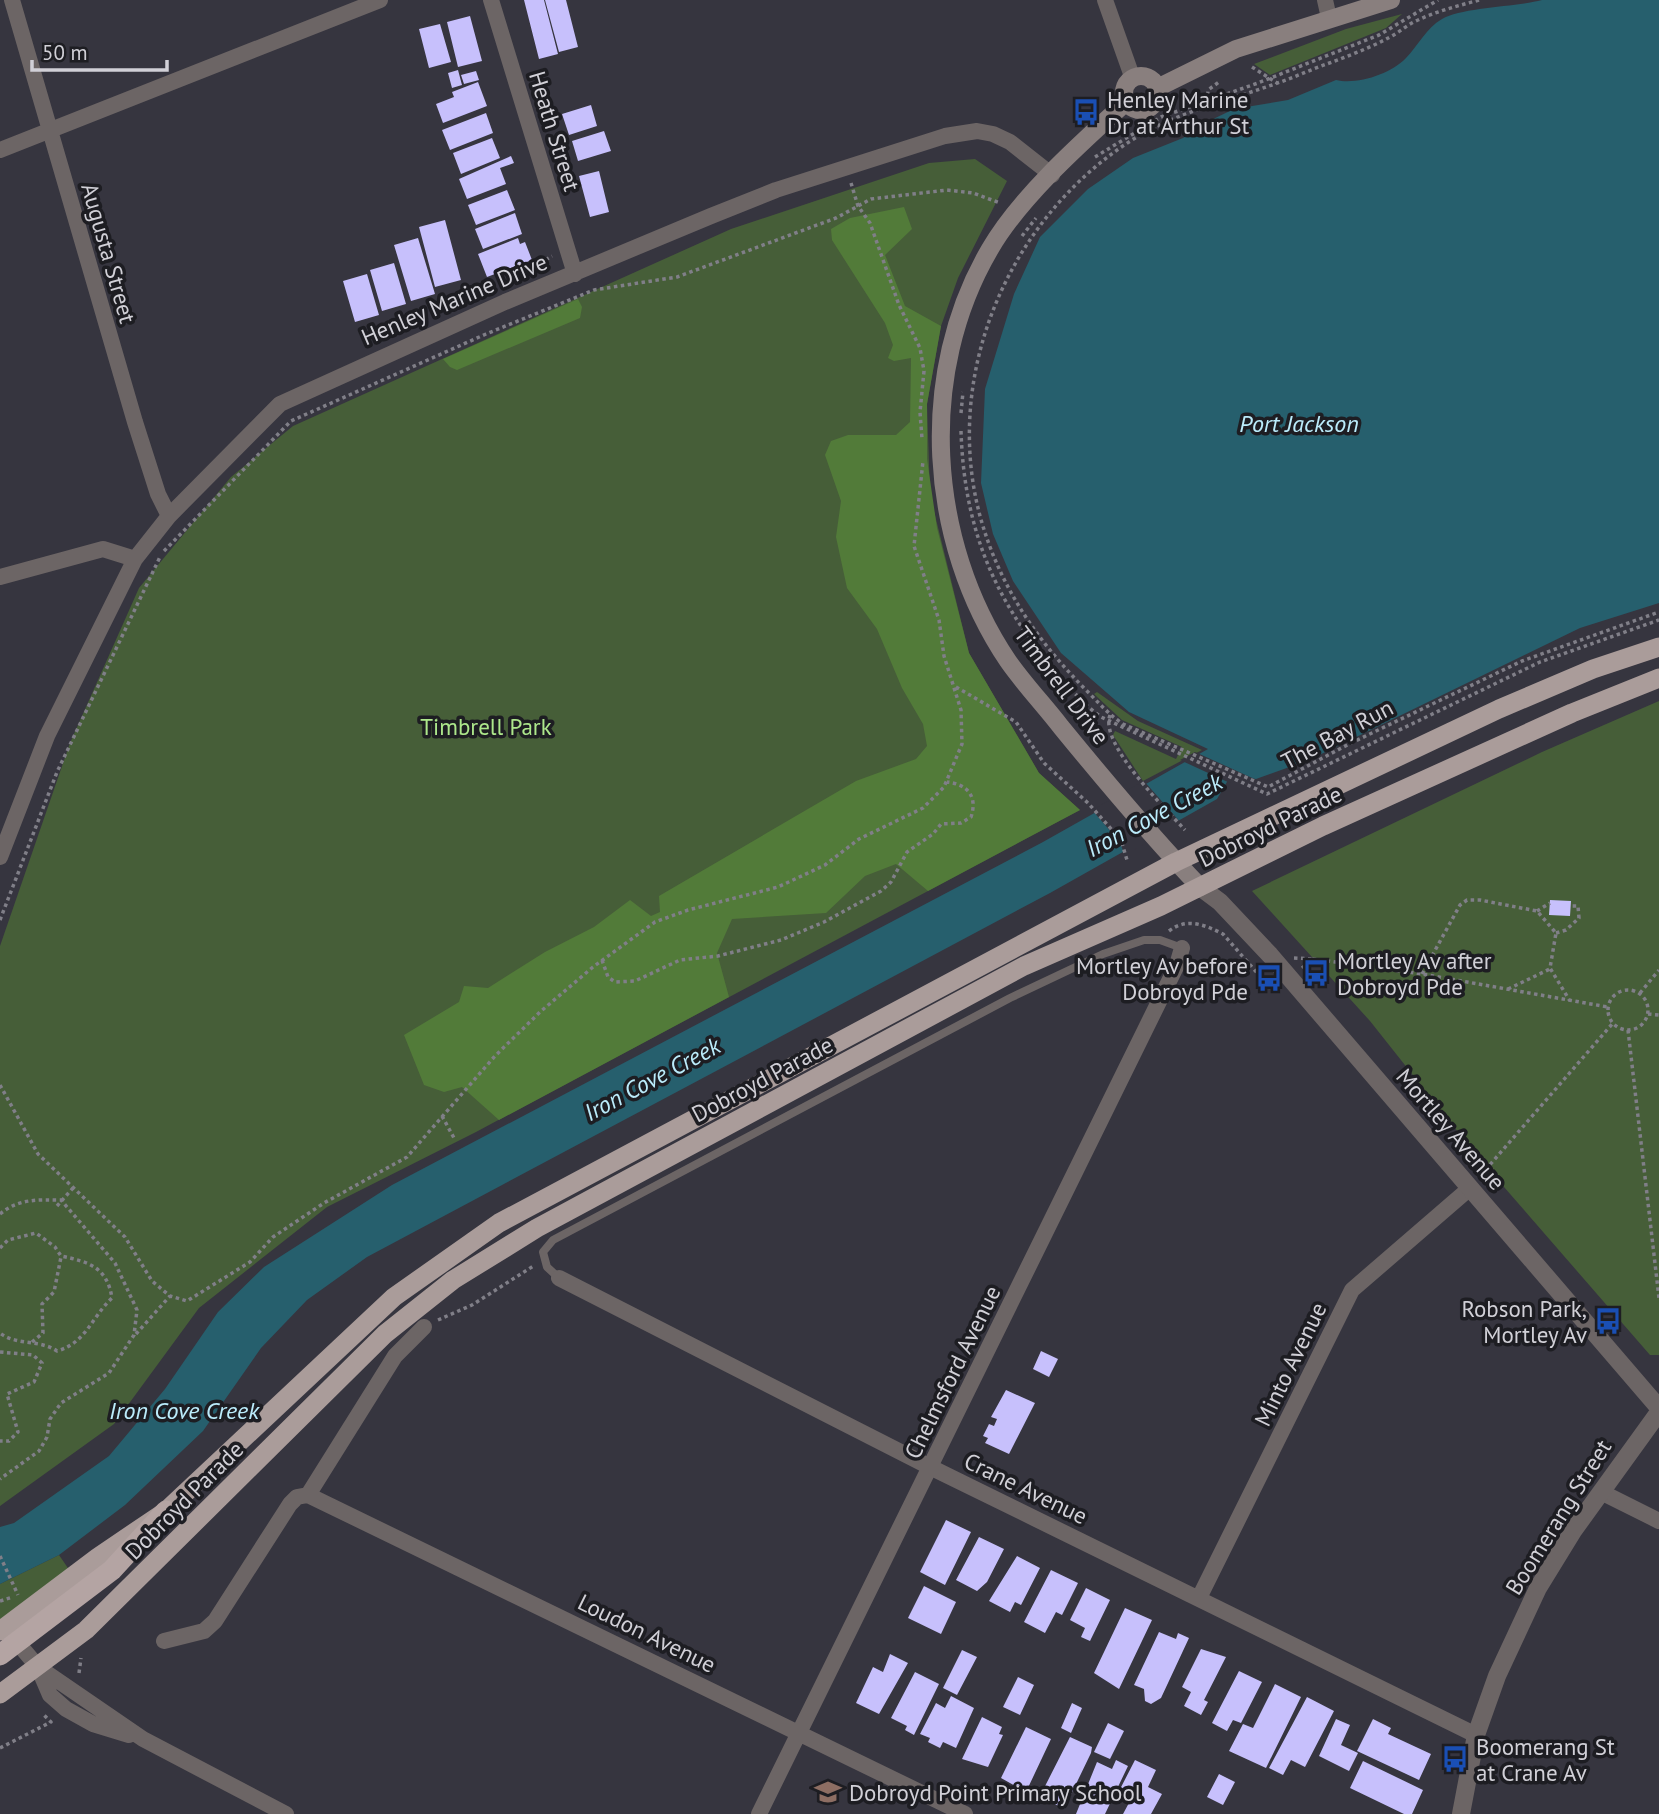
<svg xmlns="http://www.w3.org/2000/svg" width="1659" height="1814" font-family="'PT Sans',sans-serif">
<rect width="100%" height="100%" fill="#36353f"/>
<!-- green -->
<path fill="#465e38" d="M 1402,14 L 1386,28 L 1270,75 L 1254,64 L 1346,29 Z
M 975,159 L 1007,181 L 958,278 L 941,326 L 927,404 L 930,495 L 969,653 L 1039,773 L 1080,810 L 476,1132 L 327,1207 L 199,1308 L 114,1424 L 0,1506 L 0,946 L 70,743 L 139,588 L 231,477 L 293,426 L 731,229 L 929,163 Z
M 1097,692 L 1138,721 L 1202,750 L 1143,781 L 1113,735 L 1115,731 L 1176,759 L 1182,747 L 1122,720 L 1094,694 Z
M 1659,701 L 1659,1355 L 1650,1355 L 1477,1156 L 1370,1021 L 1252,891 L 1542,752 Z
M 59,1555 L 70,1571 L 0,1621 L 0,1584 Z"/>
<!-- forest -->
<path fill="#527b39" d="M 904,207 L 912,229 L 885,255 L 905,306 L 941,326 L 927,404 L 927,459 L 937,528 L 969,653 L 1039,773 L 1080,810 L 928,891 L 896,864 L 865,876 L 826,913 L 732,919 L 717,953 L 729,997 L 499,1120 L 462,1087 L 444,1092 L 424,1085 L 404,1035 L 459,1002 L 464,986 L 488,988 L 545,952 L 594,927 L 630,900 L 651,916 L 660,912 L 659,896 L 856,781 L 916,759 L 927,746 L 923,724 L 902,688 L 877,629 L 847,588 L 836,537 L 841,501 L 825,455 L 831,441 L 848,435 L 896,435 L 910,422 L 911,358 L 894,361 L 888,358 L 893,345 L 885,323 L 832,240 L 831,229 L 850,218 Z
M 578,299 L 582,307 L 580,318 L 457,370 L 450,367 L 443,359 Z"/>
<!-- water -->
<path fill="#265f6d" d="M 1542,0 L 1659,0 L 1659,603 L 1580,628 L 1309,760 L 1256,779 L 1231,775 L 1217,799 L 1050,893 L 367,1257 L 307,1300 L 261,1348 L 203,1431 L 125,1505 L 59,1555 L 0,1584 L 0,1527 L 14,1523 L 109,1456 L 165,1389 L 218,1312 L 264,1267 L 392,1185 L 1043,842 L 1208,749 L 1129,712 L 1061,653 L 1013,581 L 993,534 L 981,483 L 985,389 L 1014,294 L 1040,237 L 1088,189 L 1133,158 L 1183,138 L 1207,122 L 1234,109 L 1288,100 L 1336,80 C 1357,85 1391,74 1406,58 C 1418,46 1426,28 1442,19 C 1462,7 1516,7 1542,0 Z"/>
<!-- pier -->
<path fill="#36353f" d="M 1195,752 L 1259,781 L 1233,778 L 1230,783 L 1180,760 Z
M 1144,781 L 1181,823 L 1125,855 L 1119,841 L 1092,810 Z"/>
<!-- building -->
<path fill="#c7c0fc" d="M 524,0 L 544,0 L 558,54 L 539,59 Z
M 545,0 L 566,0 L 578,47 L 559,52 Z
M 470,16 L 482,61 L 458,67 L 447,22 Z
M 440,24 L 451,62 L 429,68 L 419,29 Z
M 458,70 L 462,85 L 452,88 L 448,73 Z
M 476,71 L 479,80 L 464,84 L 461,75 Z
M 478,82 L 487,106 L 443,123 L 436,104 L 454,97 L 452,92 Z
M 591,105 L 597,126 L 569,135 L 562,114 Z
M 486,113 L 493,133 L 450,150 L 442,130 Z
M 604,131 L 611,151 L 578,161 L 572,141 Z
M 492,138 L 500,158 L 461,174 L 453,153 Z
M 511,156 L 514,163 L 500,168 L 506,184 L 467,199 L 459,179 Z
M 599,171 L 609,212 L 590,217 L 579,176 Z
M 507,190 L 515,210 L 476,225 L 468,205 Z
M 515,213 L 522,234 L 483,249 L 475,229 Z
M 445,220 L 461,280 L 435,287 L 419,227 Z
M 418,238 L 435,294 L 411,301 L 394,245 Z
M 518,238 L 520,244 L 525,242 L 532,260 L 487,277 L 478,254 Z
M 394,263 L 406,304 L 382,311 L 370,270 Z
M 367,274 L 379,315 L 355,322 L 343,281 Z
M 1550,900 L 1571,901 L 1570,916 L 1549,915 Z
M 1041,1351 L 1058,1359 L 1049,1377 L 1033,1369 Z
M 1006,1390 L 1035,1403 L 1009,1454 L 985,1443 L 988,1438 L 983,1436 L 989,1424 L 994,1426 L 997,1419 L 991,1417 Z
M 946,1520 L 971,1532 L 945,1585 L 920,1572 Z
M 979,1537 L 1004,1549 L 987,1582 L 977,1591 L 956,1580 Z
M 1017,1556 L 1040,1568 L 1021,1605 L 1015,1602 L 1010,1612 L 989,1601 Z
M 1051,1570 L 1078,1583 L 1062,1615 L 1056,1612 L 1045,1633 L 1024,1622 Z
M 924,1586 L 956,1602 L 941,1634 L 908,1618 Z
M 1086,1588 L 1110,1600 L 1090,1641 L 1081,1637 L 1085,1628 L 1070,1620 Z
M 1125,1608 L 1152,1620 L 1119,1689 L 1094,1673 Z
M 1159,1632 L 1176,1639 L 1178,1633 L 1189,1638 L 1161,1698 L 1151,1704 L 1145,1701 L 1144,1689 L 1134,1685 Z
M 1201,1649 L 1226,1657 L 1204,1700 L 1208,1702 L 1201,1715 L 1184,1706 L 1191,1692 L 1182,1687 Z
M 962,1650 L 977,1657 L 957,1695 L 943,1688 Z
M 890,1654 L 908,1663 L 879,1714 L 856,1703 L 873,1667 L 883,1672 Z
M 1239,1671 L 1262,1682 L 1241,1723 L 1233,1720 L 1227,1731 L 1212,1723 Z
M 915,1672 L 939,1684 L 914,1735 L 905,1730 L 907,1726 L 891,1718 Z
M 1018,1677 L 1034,1685 L 1020,1715 L 1003,1707 Z
M 1275,1684 L 1301,1697 L 1266,1768 L 1229,1751 L 1243,1724 L 1253,1728 Z
M 951,1696 L 974,1708 L 956,1748 L 943,1742 L 940,1748 L 928,1742 L 930,1738 L 920,1734 L 936,1703 L 945,1708 Z
M 1307,1697 L 1334,1711 L 1305,1767 L 1291,1760 L 1283,1775 L 1269,1768 Z
M 1072,1703 L 1082,1708 L 1071,1733 L 1061,1728 Z
M 982,1717 L 1002,1727 L 999,1734 L 1003,1735 L 988,1767 L 962,1759 Z
M 1336,1719 L 1350,1725 L 1341,1745 L 1358,1753 L 1349,1771 L 1319,1756 Z
M 1373,1719 L 1391,1728 L 1388,1734 L 1431,1754 L 1419,1780 L 1357,1751 Z
M 1108,1723 L 1124,1731 L 1110,1759 L 1094,1752 Z
M 1026,1727 L 1051,1739 L 1026,1792 L 1001,1778 Z
M 1070,1737 L 1092,1747 L 1091,1753 L 1064,1809 L 1040,1796 Z
M 1116,1760 L 1128,1766 L 1105,1814 L 1076,1814 L 1097,1762 L 1112,1769 Z
M 1135,1760 L 1156,1770 L 1148,1787 L 1162,1794 L 1151,1814 L 1123,1814 L 1130,1801 L 1117,1795 Z
M 1363,1761 L 1423,1790 L 1412,1814 L 1404,1814 L 1350,1788 Z
M 1219,1774 L 1235,1782 L 1223,1805 L 1207,1797 Z"/>
<g fill="none" stroke-linecap="round" stroke-linejoin="round">
<!-- path -->
<path stroke="#807f88" stroke-width="3.5" stroke-dasharray="3.5 3.5" stroke-linecap="butt" d="M 1479,0 C 1458,6 1437,11 1418,20 C 1408,24 1400,32 1390,37 C 1363,52 1330,62 1301,74 C 1246,97 1183,108 1132,140 C 1009,218 942,374 980,516 C 999,585 1035,638 1084,688 C 1097,701 1108,714 1123,724 L 1268,787 L 1349,744 L 1522,661 L 1659,612
M 1252,67 L 1277,83
M 1207,102 L 1208,90 L 1219,82
M 1148,108 L 1153,122
M 1095,157 L 1161,117 L 1258,83 L 1379,35 L 1438,0
M 851,183 L 858,206 L 870,223 L 899,305 L 920,348 L 924,371 L 920,412 L 922,439
M 1022,236 L 1036,218
M 535,273 L 533,267 L 552,256
M 961,413 L 963,392
M 961,431 C 964,525 992,596 1052,667 C 1067,685 1082,703 1101,717 L 1267,794 L 1540,662 L 1659,620
M 164,551 L 291,421 L 486,334 L 594,290 L 677,277 L 836,218 L 871,199 L 947,190 L 973,193 L 1000,203
M 956,687 L 1016,722 L 1044,763 L 1088,803 L 1121,840 L 1127,860
M 1110,715 C 1099,744 1166,809 1185,830
M 1537,911 L 1550,903
M 0,920 L 57,772 L 160,557
M 1169,931 C 1187,917 1205,925 1223,934 L 1273,991 L 1277,988
M 1556,933 L 1566,930 L 1579,918 L 1578,906 L 1571,906
M 1294,958 L 1313,959
M 602,960 L 608,977 L 615,982 L 635,981 L 680,960 L 718,956 L 781,940 L 824,922 L 881,891 L 891,882 L 907,852 L 933,834 L 941,824 L 961,823 L 971,817 C 978,796 967,784 947,782
M 1302,968 L 1313,959 L 1422,974 L 1608,1007
M 1422,974 L 1460,905 L 1467,900 L 1480,900 L 1537,911 L 1556,933 L 1550,968 L 1570,1001
M 1508,989 L 1550,969
M1608 1010a20 20 0 1 1 40 0a20 20 0 1 1-40 0Z
M 1640,993 L 1659,970
M 1648,1014 L 1659,1015
M 1628,1030 L 1659,1298
M 0,1085 L 38,1154 L 125,1237 L 152,1281 L 170,1296 L 187,1301 L 250,1262 L 273,1237 L 324,1203 L 407,1157 L 495,1056 L 540,1012 L 593,967 L 655,922 L 688,910 L 778,887 L 825,865 L 859,839 L 923,808 L 944,787 L 962,744 L 961,710 L 944,656 L 939,620 L 914,546 L 923,461
M 442,1116 L 454,1138
M 1481,1175 L 1613,1023
M 57,1206 L 73,1188
M 0,1214 C 19,1198 38,1200 61,1200 L 115,1263 L 137,1310 L 134,1335 L 109,1373 L 61,1403 L 50,1419 L 47,1437 L 39,1451 L 0,1479
M 0,1248 L 8,1240 L 36,1233 L 55,1247 L 61,1256 C 89,1262 107,1267 112,1298 C 91,1318 86,1343 57,1351 C 39,1339 17,1346 0,1333
M 438,1320 L 472,1305 L 535,1265
M 136,1334 L 170,1296
M 32,1342 L 43,1333 L 42,1304 L 54,1292 L 61,1257
M 0,1352 L 33,1355 L 42,1363 L 34,1382 L 7,1394 L 18,1432 L 9,1441 L 0,1441
M 0,1556 L 18,1595
M 0,1601 L 13,1597
M 79,1673 L 81,1658
M 0,1748 L 51,1722 L 42,1713"/>
<!-- service -->
<path stroke="#6c6565" stroke-width="8" d="M 559,1278 L 547,1267 L 543,1252 L 553,1240 L 1010,998 L 1103,954 L 1144,940 L 1160,940 L 1182,948"/>
<!-- minor -->
<path stroke="#6c6565" stroke-width="16" d="M 12,0 L 135,422 L 158,494 L 169,516
M 491,0 L 575,274
M 1105,0 L 1133,79
M 1325,0 L 1329,18
M 0,150 L 380,0
M 0,577 L 103,549 L 135,559
M 0,857 L 47,736 L 135,559 L 169,516 L 280,404 L 505,302 L 711,216 L 776,190 L 945,136 L 977,131 L 993,134 L 1010,142 L 1052,175
M 559,1278 L 930,1467 L 1476,1735
M 1601,1492 L 1659,1521
M 308,1495 L 965,1814
M 1199,1598 L 1352,1290 L 1470,1188
M 11,1635 L 38,1667 L 50,1695 L 66,1709 L 93,1724 L 129,1735
M 164,1641 L 204,1631 L 215,1621 L 290,1504 L 297,1497 L 308,1495 L 395,1356 L 424,1327
M 38,1667 L 143,1739 L 286,1814
M 759,1814 L 1177,965 L 1182,948"/>
<!-- tertiary -->
<path stroke="#6c6565" stroke-width="18" d="M 1200,887 L 1220,902 L 1270,955 L 1659,1408
M 1461,1814 L 1476,1735 L 1497,1676 L 1538,1588 L 1573,1531 L 1659,1412"/>
<!-- secondary -->
<path stroke="#897f7e" stroke-width="18" d="M1124 93a17 17 0 1 1 34 0a17 17 0 1 1-34 0Z
M 1157,88 L 1236,49 L 1391,0
M 1126,102 C 1082,142 1020,197 990,249 C 917,373 927,541 1008,661 C 1024,684 1044,705 1061,727 C 1106,782 1151,836 1200,887"/>
<!-- trunk -->
<path stroke="#aa9c9a" stroke-width="19" d="M 0,1631 L 98,1557 L 166,1511 L 394,1297 L 499,1223 L 1176,862 L 1499,709 L 1593,669 L 1659,647
M 0,1694 L 86,1630 L 385,1334 L 453,1280 L 537,1228 L 1024,966 L 1161,906 L 1323,826 L 1572,713 L 1659,678"/>
<!-- motorway -->
<path stroke="#b4a4a3" stroke-width="21" d="M 0,1655 L 112,1570 L 166,1511"/>
</g>
<!-- icons -->
<defs>
<symbol id="bus-bare" viewBox="-9 -9 18 18"><path d="M-5-6H5V4H4V6H2V4H-2V6H-4V4H-5ZM-3.5-4V0h7V-4ZM-3.5 1.2v1.5H-2V1.2ZM2 1.2v1.5H3.5V1.2Z" fill="#1a4fb4" stroke="#1d1d22" stroke-width="2.5" paint-order="stroke"/></symbol>
<symbol id="school-bare" viewBox="-9 -9 18 18"><path d="M0-5L7-2L0 1L-7-2ZM-4 1L0 2.5L4 1V4Q0 6-4 4Z" fill="#8d6e63" stroke="#1d1d22" stroke-width="2.5" paint-order="stroke"/></symbol>
</defs>
<g fill-rule="evenodd">
<use href="#bus-bare" x="1067" y="93" width="38" height="38"/>
<use href="#bus-bare" x="1297" y="954" width="38" height="38"/>
<use href="#bus-bare" x="1250" y="959" width="38" height="38"/>
<use href="#bus-bare" x="1589" y="1302" width="38" height="38"/>
<use href="#bus-bare" x="1436" y="1740" width="38" height="38"/>
<use href="#school-bare" x="809" y="1773" width="38" height="38"/>
</g>
<g text-anchor="middle" dominant-baseline="central" stroke-width="7" stroke-linejoin="round" paint-order="stroke">
<!-- poi labels -->
<g font-size="23" fill="#d1d0d7" stroke="#1d1d22" text-anchor="start">
<text x="1107" y="99">Henley Marine<tspan x="1107" dy="26">Dr at Arthur St</tspan></text>
<text x="1337" y="960">Mortley Av after<tspan x="1337" dy="26">Dobroyd Pde</tspan></text>
<text x="1248" y="965" text-anchor="end">Mortley Av before<tspan x="1248" dy="26">Dobroyd Pde</tspan></text>
<text x="1587" y="1308" text-anchor="end">Robson Park,<tspan x="1587" dy="26">Mortley Av</tspan></text>
<text x="1476" y="1746">Boomerang St<tspan x="1476" dy="26">at Crane Av</tspan></text>
<text x="849" y="1792">Dobroyd Point Primary School</text>
</g>
<!-- street labels -->
<g font-size="23" fill="#d1d0d7" stroke="#1d1d22">
<text transform="translate(555 131) rotate(73)">Heath Street</text>
<text transform="translate(109 253) rotate(74)">Augusta Street</text>
<text transform="translate(454 299) rotate(-23)">Henley Marine Drive</text>
<text transform="translate(1062 685) rotate(53)">Timbrell Drive</text>
<text transform="translate(1337 734) rotate(-28)">The Bay Run</text>
<text transform="translate(1270 826) rotate(-26)">Dobroyd Parade</text>
<text transform="translate(762 1079) rotate(-28)">Dobroyd Parade</text>
<text transform="translate(1451 1129) rotate(49)">Mortley Avenue</text>
<text transform="translate(1290 1364) rotate(-64)">Minto Avenue</text>
<text transform="translate(952 1372) rotate(-64)">Chelmsford Avenue</text>
<text transform="translate(1026 1488) rotate(26)">Crane Avenue</text>
<text transform="translate(184 1500) rotate(-45)">Dobroyd Parade</text>
<text transform="translate(1558 1517) rotate(-58)">Boomerang Street</text>
<text transform="translate(647 1633) rotate(26)">Loudon Avenue</text>
</g>
<!-- park labels -->
<g font-size="23" fill="#ade78b" stroke="#1d1d22">
<text x="486" y="726">Timbrell Park</text>
</g>
<!-- water labels -->
<g font-size="24" font-style="italic" fill="#bbecfb" stroke="#1d1d22">
<text x="1299" y="423">Port Jackson</text>
<text transform="translate(1154 815) rotate(-28)">Iron Cove Creek</text>
<text transform="translate(652 1079) rotate(-28)">Iron Cove Creek</text>
<text x="184" y="1410">Iron Cove Creek</text>
</g>
</g>
<!-- scale -->
<path d="M32 60v10h135v-10" fill="none" stroke="#d1d0d7" stroke-width="3.5"/>
<text x="42" y="60" font-size="21" fill="#d1d0d7" stroke="#1d1d22" stroke-width="5" paint-order="stroke">50 m</text>
</svg>
